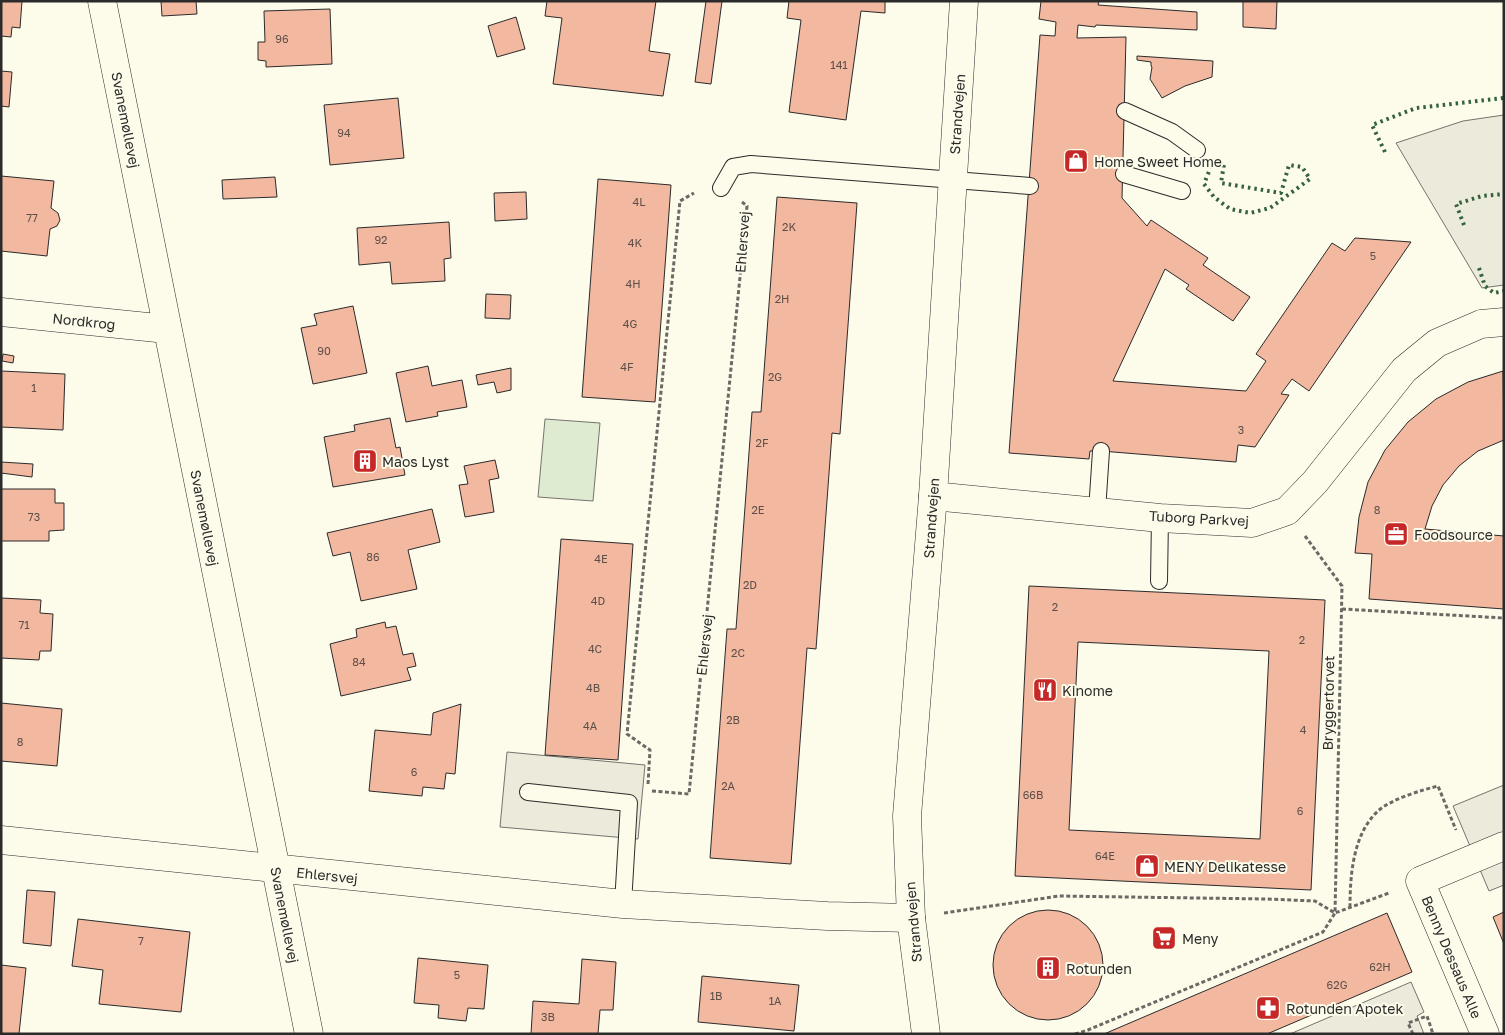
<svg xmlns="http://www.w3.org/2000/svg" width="1505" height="1035" font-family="'Golos Text',sans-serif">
<rect width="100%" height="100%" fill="#fdfbea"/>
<!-- green -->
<path fill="#deebd1" stroke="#74746e" d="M 545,419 L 600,423 L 593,501 L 538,497 Z"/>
<!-- parking -->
<path fill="#eceadb" stroke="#74746e" d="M 1504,115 L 1504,285 L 1482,288 L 1396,143 L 1463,121 Z
M 507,752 L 645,765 L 638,839 L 500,827 Z
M 1504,785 L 1504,885 L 1489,891 L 1453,806 Z
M 1411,982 L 1424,1012 L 1417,1016 L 1424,1034 L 1290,1034 Z"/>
<!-- building -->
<path fill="#f2b8a0" stroke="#2b2b2b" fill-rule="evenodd" d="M 1,1 L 22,1 L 20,28 L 12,27 L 11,37 L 1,36 Z
M 161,1 L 196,1 L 197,14 L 162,16 Z
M 547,1 L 656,1 L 649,51 L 670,54 L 663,96 L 553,84 L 562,18 L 545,16 Z
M 706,1 L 722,1 L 711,84 L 695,82 Z
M 789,1 L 885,1 L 885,13 L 861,11 L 846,120 L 789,112 L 801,20 L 787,18 Z
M 1041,1 L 1099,1 L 1098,5 L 1197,12 L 1197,30 L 1096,25 L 1095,27 L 1078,25 L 1077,38 L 1126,37 L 1122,198 L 1147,226 L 1151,220 L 1208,258 L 1203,265 L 1250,297 L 1233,321 L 1186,289 L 1189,285 L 1165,269 L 1113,381 L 1246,391 L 1266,361 L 1256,354 L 1332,243 L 1345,251 L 1355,238 L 1411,242 L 1309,391 L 1292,379 L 1281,394 L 1289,395 L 1255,447 L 1238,445 L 1236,462 L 1101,451 L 1090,451 L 1089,459 L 1009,453 L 1040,35 L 1055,36 L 1056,22 L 1039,19 Z
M 1243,1 L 1277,1 L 1276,29 L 1243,27 Z
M 330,9 L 332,64 L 266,67 L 266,61 L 258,60 L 258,42 L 265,42 L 264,11 Z
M 516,17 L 525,49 L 497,57 L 488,26 Z
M 1137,56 L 1213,61 L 1212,77 L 1185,86 L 1162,98 L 1150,79 L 1152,67 L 1151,66 L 1151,62 L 1137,60 Z
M 1,71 L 12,72 L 9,107 L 1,106 Z
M 398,98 L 404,158 L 330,165 L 324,105 Z
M 1,176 L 54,181 L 51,208 L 58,213 L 60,220 L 57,226 L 50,229 L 47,256 L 1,251 Z
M 275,177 L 277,197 L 223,199 L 222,180 Z
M 598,179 L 671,185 L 655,402 L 582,397 Z
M 526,192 L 527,219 L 495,221 L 494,193 Z
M 777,197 L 857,203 L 840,434 L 832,433 L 816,649 L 807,648 L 791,864 L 710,858 L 727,629 L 736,629 L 752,412 L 761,412 Z
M 449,222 L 451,258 L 444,259 L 445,281 L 392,284 L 390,262 L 359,265 L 357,228 Z
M 486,294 L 511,295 L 510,319 L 485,318 Z
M 353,306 L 367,373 L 313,384 L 301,328 L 317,325 L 314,314 Z
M 3,354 L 14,356 L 13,363 L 2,361 Z
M 428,366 L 432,386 L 462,380 L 467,407 L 437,412 L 438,416 L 406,422 L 396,373 Z
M 511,368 L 511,390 L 497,393 L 494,382 L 478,385 L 476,375 Z
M 1,371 L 65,374 L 63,430 L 1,427 Z
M 1503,371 L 1504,440 L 1478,451 L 1459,466 L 1443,485 L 1432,506 L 1425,529 L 1504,536 L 1504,609 L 1369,599 L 1372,554 L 1355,553 L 1359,517 L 1368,482 L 1385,450 L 1408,422 L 1436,399 L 1468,382 Z
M 390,418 L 396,448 L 400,447 L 405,475 L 333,487 L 324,437 L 355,431 L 354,425 Z
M 495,460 L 499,478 L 489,480 L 494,512 L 465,517 L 459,485 L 468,484 L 464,466 Z
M 1,462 L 33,464 L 32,477 L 1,473 Z
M 1,489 L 55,489 L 55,503 L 64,503 L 64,530 L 49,531 L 49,541 L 1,541 Z
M 432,509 L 440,542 L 408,550 L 417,589 L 361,601 L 350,552 L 333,556 L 327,533 Z
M 561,539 L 633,544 L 618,760 L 545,755 Z
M 1029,586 L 1325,600 L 1311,890 L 1015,876 ZM 1078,642 L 1269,651 L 1260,839 L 1069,830 Z
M 1,598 L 41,600 L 40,613 L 53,614 L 51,651 L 40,651 L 39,660 L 1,658 Z
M 385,622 L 386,628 L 396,626 L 403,655 L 413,653 L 416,666 L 407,668 L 411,680 L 341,696 L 330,644 L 357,637 L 356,629 Z
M 1,703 L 62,709 L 57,766 L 1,761 Z
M 461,704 L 455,774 L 446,773 L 444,789 L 423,787 L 422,796 L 369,791 L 375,730 L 431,735 L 433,713 Z
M 27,890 L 55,892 L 51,946 L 23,943 Z
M993 965a55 55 0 1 1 110 0a55 55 0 1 1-110 0Z
M 1504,912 L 1504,944 L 1493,917 Z
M 1387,913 L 1412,972 L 1267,1034 L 1104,1034 Z
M 78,919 L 190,932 L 181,1012 L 99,1004 L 103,970 L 72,966 Z
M 418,958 L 488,965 L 484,1009 L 468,1008 L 466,1021 L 438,1018 L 439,1005 L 414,1003 Z
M 582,959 L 616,962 L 613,1010 L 600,1010 L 598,1034 L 531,1034 L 533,1001 L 579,1004 Z
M 1,965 L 26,968 L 19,1034 L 1,1034 Z
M 702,976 L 799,985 L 794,1031 L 698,1022 Z"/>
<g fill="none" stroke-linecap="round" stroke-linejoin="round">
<defs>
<path id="lane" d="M 1125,111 L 1172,132 L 1197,150
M 1124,174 L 1182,191
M 721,188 L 733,167 L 751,164 L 1030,186
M 1097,511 L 1101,451
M 1159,581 L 1160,518
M 528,792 L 629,803 L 623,904"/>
<path id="street" d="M 102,1 L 309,1034
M 1,312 L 167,329
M 933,496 L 1160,518 L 1252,523 L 1287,511 L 1315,482 L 1404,370 L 1437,343 L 1481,324 L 1504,322
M 1,840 L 623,904 L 827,916 L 911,918
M 1485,1034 L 1420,881 L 1504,846"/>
<path id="secondary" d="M 926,1034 L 911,918 L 907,816 L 933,496 L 964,1"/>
</defs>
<!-- lane casing -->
<use href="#lane" stroke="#2b2b2b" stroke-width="18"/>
<!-- street casing -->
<use href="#street" stroke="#2b2b2b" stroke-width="29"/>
<!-- secondary casing -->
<use href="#secondary" stroke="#2b2b2b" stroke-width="29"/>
<!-- path -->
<path stroke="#6a6964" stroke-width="3" stroke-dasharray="4 2.5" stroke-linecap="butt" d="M 1342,609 L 1504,618
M 648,784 L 650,750 L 627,734 L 680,201 L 694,193
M 652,791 L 689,794 L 747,206 L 742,202
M 1350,907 C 1350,875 1353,834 1378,811 C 1391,799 1422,790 1438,786 L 1456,830
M 944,913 L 1059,896 L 1266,899 L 1315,901 L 1335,913 L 1389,893
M 1075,1034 L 1088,1030 L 1323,932 L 1335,913 L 1342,586 L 1305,536
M 1413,1034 L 1408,1023 L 1427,1016 L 1433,1034"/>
<!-- lane -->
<use href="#lane" stroke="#fdfbea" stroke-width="16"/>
<!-- street -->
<use href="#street" stroke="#fdfbea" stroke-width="28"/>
<!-- secondary -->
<use href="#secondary" stroke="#fdfbea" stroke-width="28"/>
<!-- hedge -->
<path stroke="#34623c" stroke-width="4" stroke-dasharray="2.5 4" stroke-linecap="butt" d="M 1385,152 L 1372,125 L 1416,108 L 1504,98
M 1212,164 L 1224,164 L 1221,183 L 1281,193 L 1289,165 L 1302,167 L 1310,179 L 1270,208 L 1250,213 L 1230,209 L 1214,197 L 1204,184 Z
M 1464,225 L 1456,204 L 1482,196 L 1504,194
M 1479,268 L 1485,286 L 1494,293 L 1504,291"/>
</g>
<!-- icons -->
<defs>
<symbol id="shop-square" viewBox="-11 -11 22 22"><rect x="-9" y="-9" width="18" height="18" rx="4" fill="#c62828" stroke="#fdfbea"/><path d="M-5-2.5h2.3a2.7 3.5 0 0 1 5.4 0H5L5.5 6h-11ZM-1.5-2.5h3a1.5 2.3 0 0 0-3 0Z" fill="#fff"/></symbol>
<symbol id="building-square" viewBox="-11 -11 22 22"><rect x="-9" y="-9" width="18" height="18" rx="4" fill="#c62828" stroke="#fdfbea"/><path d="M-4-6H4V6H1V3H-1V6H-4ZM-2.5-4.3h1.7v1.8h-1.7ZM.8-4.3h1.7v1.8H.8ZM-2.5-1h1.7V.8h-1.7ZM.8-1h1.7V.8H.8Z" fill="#fff"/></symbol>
<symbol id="office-square" viewBox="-11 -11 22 22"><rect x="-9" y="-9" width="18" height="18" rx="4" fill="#c62828" stroke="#fdfbea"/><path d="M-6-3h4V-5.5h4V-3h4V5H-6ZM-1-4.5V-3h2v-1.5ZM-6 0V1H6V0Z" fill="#fff"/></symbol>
<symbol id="restaurant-square" viewBox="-11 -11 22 22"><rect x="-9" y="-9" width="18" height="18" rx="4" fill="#c62828" stroke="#fdfbea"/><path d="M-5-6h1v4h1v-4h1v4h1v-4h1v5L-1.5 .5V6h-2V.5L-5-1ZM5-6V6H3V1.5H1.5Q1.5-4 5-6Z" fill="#fff"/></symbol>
<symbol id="supermarket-square" viewBox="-11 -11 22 22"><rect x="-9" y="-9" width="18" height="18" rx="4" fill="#c62828" stroke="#fdfbea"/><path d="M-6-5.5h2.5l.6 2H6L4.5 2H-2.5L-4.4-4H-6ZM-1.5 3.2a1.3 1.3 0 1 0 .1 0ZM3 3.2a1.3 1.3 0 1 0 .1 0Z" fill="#fff"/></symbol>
<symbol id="pharmacy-square" viewBox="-11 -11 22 22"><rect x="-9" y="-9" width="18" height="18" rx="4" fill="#c62828" stroke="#fdfbea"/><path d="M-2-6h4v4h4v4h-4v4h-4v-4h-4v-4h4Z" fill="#fff"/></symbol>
</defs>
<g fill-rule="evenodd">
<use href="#shop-square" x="1062" y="147" width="28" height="28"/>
<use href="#building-square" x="351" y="447" width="28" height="28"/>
<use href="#office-square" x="1382" y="520" width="28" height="28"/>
<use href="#restaurant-square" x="1031" y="676" width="28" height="28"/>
<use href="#shop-square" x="1133" y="852" width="28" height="28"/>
<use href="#supermarket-square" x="1150" y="924" width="28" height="28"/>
<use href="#building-square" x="1034" y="954" width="28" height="28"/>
<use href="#pharmacy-square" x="1254" y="994" width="28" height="28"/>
</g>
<g text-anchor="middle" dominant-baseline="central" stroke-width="4" stroke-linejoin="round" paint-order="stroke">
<!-- number labels -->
<g font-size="11" fill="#5d4e48">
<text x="282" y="38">96</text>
<text x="839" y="64">141</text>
<text x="344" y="132">94</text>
<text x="639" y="201">4L</text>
<text x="32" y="217">77</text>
<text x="789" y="226">2K</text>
<text x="381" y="239">92</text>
<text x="635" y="242">4K</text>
<text x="1373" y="255">5</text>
<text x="633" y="283">4H</text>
<text x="782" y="298">2H</text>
<text x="630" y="323">4G</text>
<text x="324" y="350">90</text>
<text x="627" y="366">4F</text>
<text x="775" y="376">2G</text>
<text x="34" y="387">1</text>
<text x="1241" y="429">3</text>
<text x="762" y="442">2F</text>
<text x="758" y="509">2E</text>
<text x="1377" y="509">8</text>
<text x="34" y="516">73</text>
<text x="373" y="556">86</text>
<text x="601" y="558">4E</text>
<text x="750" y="584">2D</text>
<text x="598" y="600">4D</text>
<text x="1055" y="606">2</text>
<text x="24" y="624">71</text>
<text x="1302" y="639">2</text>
<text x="595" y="648">4C</text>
<text x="738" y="652">2C</text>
<text x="359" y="661">84</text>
<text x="593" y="687">4B</text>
<text x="733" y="719">2B</text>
<text x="590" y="725">4A</text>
<text x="1303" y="729">4</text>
<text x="20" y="741">8</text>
<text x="414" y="771">6</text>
<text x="728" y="785">2A</text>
<text x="1033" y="794">66B</text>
<text x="1300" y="810">6</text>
<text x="1105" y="855">64E</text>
<text x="141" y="940">7</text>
<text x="1380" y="966">62H</text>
<text x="457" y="974">5</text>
<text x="1337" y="984">62G</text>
<text x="716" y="995">1B</text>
<text x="775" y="1000">1A</text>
<text x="548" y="1016">3B</text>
</g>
<!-- street labels -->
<g font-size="14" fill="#2b2b2b" stroke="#fdfbea">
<text transform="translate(957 114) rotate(-86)">Strandvejen</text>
<text transform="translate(126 120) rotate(79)">Svanemøllevej</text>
<text transform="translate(742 242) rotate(-86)">Ehlersvej</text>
<text transform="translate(84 321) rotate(6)">Nordkrog</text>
<text transform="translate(205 518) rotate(79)">Svanemøllevej</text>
<text transform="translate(931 518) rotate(-86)">Strandvejen</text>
<text transform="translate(1199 518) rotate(3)">Tuborg Parkvej</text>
<text transform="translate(704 645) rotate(-84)">Ehlersvej</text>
<text transform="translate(1328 703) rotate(-89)">Bryggertorvet</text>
<text transform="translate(327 875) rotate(6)">Ehlersvej</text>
<text transform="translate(285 915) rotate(79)">Svanemøllevej</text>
<text transform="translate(913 922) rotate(-95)">Strandvejen</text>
<text transform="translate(1452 957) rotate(67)">Benny Dessaus Alle</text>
</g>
<!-- poi labels -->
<g font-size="14" fill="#2b2b2b" stroke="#fdfbea" text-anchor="start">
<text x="1094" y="161">Home Sweet Home</text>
<text x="382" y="461">Maos Lyst</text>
<text x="1414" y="534">Foodsource</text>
<text x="1062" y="690">Kinome</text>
<text x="1164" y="866">MENY Delikatesse</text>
<text x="1182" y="938">Meny</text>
<text x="1066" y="968">Rotunden</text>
<text x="1286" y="1008">Rotunden Apotek</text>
</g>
</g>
<!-- border -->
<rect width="1505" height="1035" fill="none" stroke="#2b2b2b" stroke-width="5"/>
</svg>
